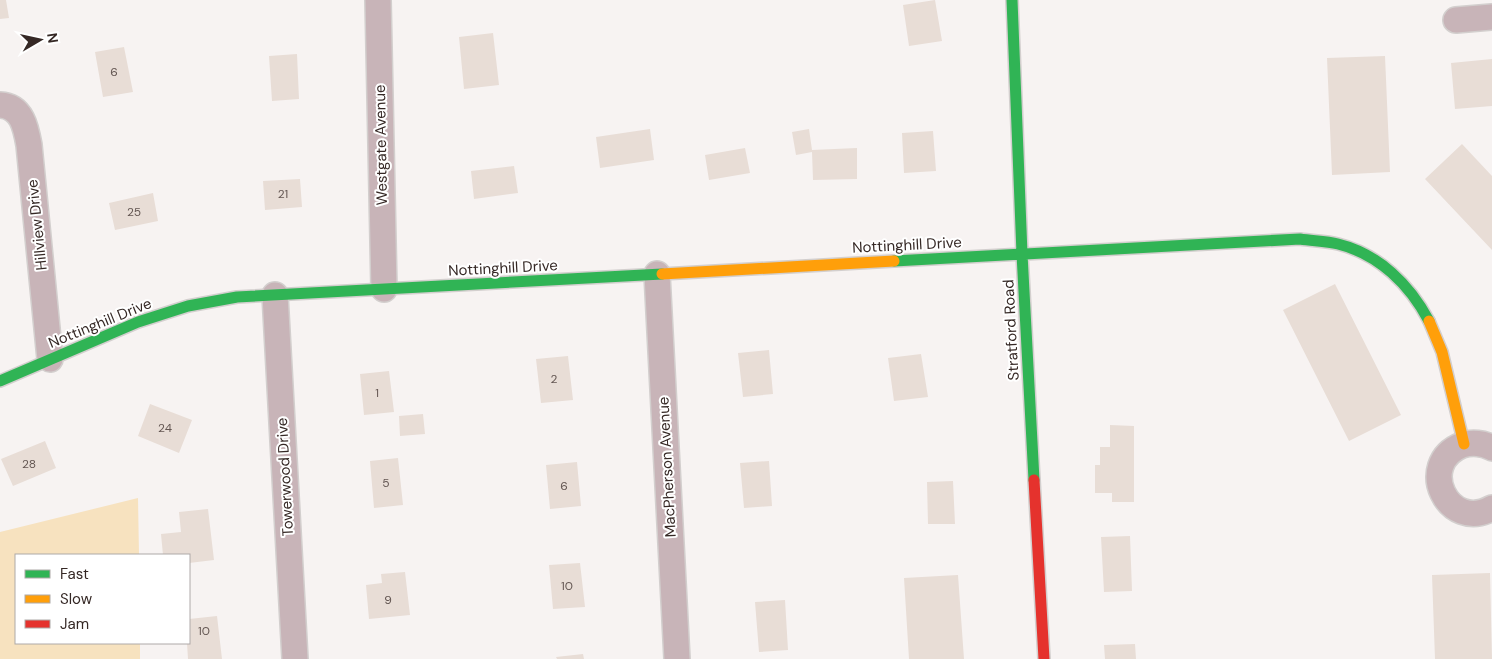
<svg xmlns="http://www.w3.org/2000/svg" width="1492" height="659" font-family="'DM Sans',sans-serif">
<rect width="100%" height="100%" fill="#f7f3f2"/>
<!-- green -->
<path fill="#f7e2bf" d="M 138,498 L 139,555 L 16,555 L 16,643 L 140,643 L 140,659 L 0,659 L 0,532 Z"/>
<!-- building -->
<path fill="#e8ddd6" d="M 0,0 L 6,0 L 9,18 L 0,19 Z
M 935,0 L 942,41 L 909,46 L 903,5 Z
M 493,33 L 499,85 L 464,89 L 459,37 Z
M 124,47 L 133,92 L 103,97 L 95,52 Z
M 297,54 L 299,99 L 272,101 L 269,56 Z
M 1385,56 L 1390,172 L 1332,175 L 1327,58 Z
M 1492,59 L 1492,106 L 1455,109 L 1451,63 Z
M 650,129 L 654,160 L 600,168 L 596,137 Z
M 809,129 L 812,150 L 857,148 L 857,179 L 813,180 L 812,152 L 796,155 L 792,132 Z
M 933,131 L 936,171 L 904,173 L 902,133 Z
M 1462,144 L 1492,176 L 1492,250 L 1425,179 Z
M 745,148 L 750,173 L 709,180 L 705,155 Z
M 514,166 L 518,193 L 474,199 L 471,171 Z
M 300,179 L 302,207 L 265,210 L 263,181 Z
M 153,193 L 158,221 L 115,230 L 109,203 Z
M 1335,284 L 1401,415 L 1349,441 L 1283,310 Z
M 769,350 L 773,394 L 743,397 L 738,353 Z
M 921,354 L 928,397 L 894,401 L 888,358 Z
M 568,356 L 573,400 L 541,403 L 536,359 Z
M 389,371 L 394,412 L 364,415 L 360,374 Z
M 150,404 L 192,420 L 179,453 L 138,436 Z
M 423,414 L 425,434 L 400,436 L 399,416 Z
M 1110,425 L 1134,426 L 1134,502 L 1112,502 L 1112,493 L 1095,493 L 1095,465 L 1100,465 L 1100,447 L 1110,447 Z
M 45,441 L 56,468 L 13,486 L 1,459 Z
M 398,458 L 403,505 L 374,508 L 370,461 Z
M 769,461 L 772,506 L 744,508 L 740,463 Z
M 577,462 L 581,506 L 550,509 L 546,465 Z
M 953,481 L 955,524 L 928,524 L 927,482 Z
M 208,509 L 214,560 L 189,563 L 189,555 L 163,555 L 161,534 L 181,532 L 179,512 Z
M 1130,536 L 1132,591 L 1104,592 L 1101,537 Z
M 580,563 L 585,607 L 553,609 L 549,565 Z
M 405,572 L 410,615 L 369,619 L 366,585 L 382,583 L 381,574 Z
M 1490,573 L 1492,659 L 1435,659 L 1432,575 Z
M 958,575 L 964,659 L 909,659 L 904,578 Z
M 785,600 L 788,650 L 759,652 L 755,602 Z
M 217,616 L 222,659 L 188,659 L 187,643 L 189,643 L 189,619 Z
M 1135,644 L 1136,659 L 1105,659 L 1104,645 Z
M 583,654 L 584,659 L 557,659 L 556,657 Z"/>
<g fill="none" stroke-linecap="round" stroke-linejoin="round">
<defs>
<path id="street" d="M 378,0 L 384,289
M 1456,20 L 1492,17
M 0,105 C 22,106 26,128 29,145 L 50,359
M 657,274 L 677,659
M 275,295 L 295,659
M 1492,448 C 1484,443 1472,442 1462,445 C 1415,464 1448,533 1492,508"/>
<path id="fast" d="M 1012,0 L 1022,254 L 1034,480
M 894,261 L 1300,239 C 1313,241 1326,241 1338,244 C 1379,254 1410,285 1429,321
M 0,381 L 138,322 L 188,306 L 237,297 L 662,274"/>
<path id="slow" d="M 662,274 L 894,261
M 1429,321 L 1442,352 L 1464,444"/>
<path id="jam" d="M 1034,480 L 1044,659"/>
</defs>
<!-- street casing -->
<use href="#street" stroke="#d3cfce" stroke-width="28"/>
<!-- fast casing -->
<use href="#fast" stroke="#d3cfce" stroke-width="14"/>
<!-- slow casing -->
<use href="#slow" stroke="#d3cfce" stroke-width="14"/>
<!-- jam casing -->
<use href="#jam" stroke="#d3cfce" stroke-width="14"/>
<!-- street -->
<use href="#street" stroke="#c8b4b8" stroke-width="25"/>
<!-- fast -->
<use href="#fast" stroke="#30b455" stroke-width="11"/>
<!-- slow -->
<use href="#slow" stroke="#ff9f0a" stroke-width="11"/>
<!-- jam -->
<use href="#jam" stroke="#e5322d" stroke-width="11"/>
</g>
<g text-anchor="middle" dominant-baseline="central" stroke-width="4" stroke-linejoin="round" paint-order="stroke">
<!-- number labels -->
<g font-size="12" fill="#635652">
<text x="114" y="72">6</text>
<text x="283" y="194">21</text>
<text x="134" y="212">25</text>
<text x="554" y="379">2</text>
<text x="377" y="393">1</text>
<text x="165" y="428">24</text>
<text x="29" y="464">28</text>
<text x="386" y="483">5</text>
<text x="564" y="486">6</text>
<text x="567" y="586">10</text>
<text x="388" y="600">9</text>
<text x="204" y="631">10</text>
</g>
<!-- street labels -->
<g font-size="15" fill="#352825" stroke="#fff">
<text transform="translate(381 145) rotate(-91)">Westgate Avenue</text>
<text transform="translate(37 225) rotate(-96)">Hillview Drive</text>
<text transform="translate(907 245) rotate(-3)">Nottinghill Drive</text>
<text transform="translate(503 268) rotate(-3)">Nottinghill Drive</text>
<text transform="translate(100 323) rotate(-22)">Nottinghill Drive</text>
<text transform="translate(1011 330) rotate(-93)">Stratford Road</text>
<text transform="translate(667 467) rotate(-93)">MacPherson Avenue</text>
<text transform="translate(285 477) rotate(-93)">Towerwood Drive</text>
</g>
</g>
<!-- legend -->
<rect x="15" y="554" width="175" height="90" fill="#ffffff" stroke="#aea9a8"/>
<rect x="25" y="570" width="25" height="8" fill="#30b455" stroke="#aea9a8"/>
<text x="60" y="579" font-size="15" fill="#352825">Fast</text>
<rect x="25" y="595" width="25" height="8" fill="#ff9f0a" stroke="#aea9a8"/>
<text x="60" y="604" font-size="15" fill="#352825">Slow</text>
<rect x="25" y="620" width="25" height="8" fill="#e5322d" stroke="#aea9a8"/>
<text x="60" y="629" font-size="15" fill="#352825">Jam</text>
<!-- north arrow -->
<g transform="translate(40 40) rotate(81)" stroke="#ffffff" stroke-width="4" paint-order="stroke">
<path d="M0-4L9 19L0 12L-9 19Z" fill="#352825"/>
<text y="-8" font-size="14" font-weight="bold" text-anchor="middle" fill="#352825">N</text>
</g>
</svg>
